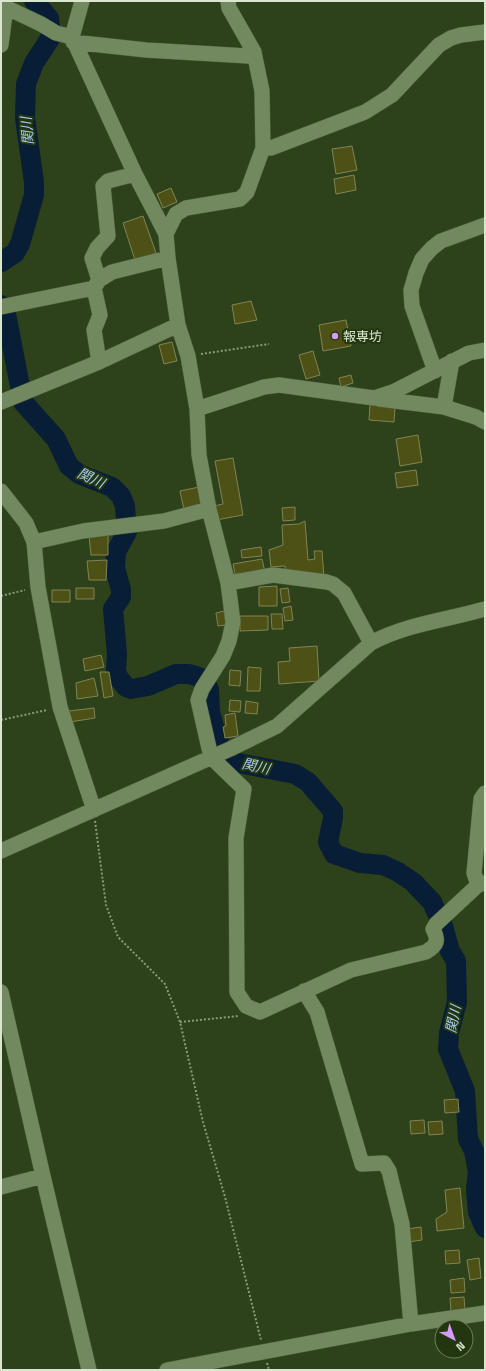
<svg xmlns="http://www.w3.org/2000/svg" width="486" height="1371" font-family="'Space Grotesk','Noto Sans JP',sans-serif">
<rect width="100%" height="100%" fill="#2d411a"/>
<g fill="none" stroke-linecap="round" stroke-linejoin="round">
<!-- river -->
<path stroke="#081e36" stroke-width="20" d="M 1,262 L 15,253 L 20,244 L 34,195 L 34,182 L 25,118 L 26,84 L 34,63 L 51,37 L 49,18 L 34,1
M 1,305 L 6,314 L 23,402 L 56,439 L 69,466 L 79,474 L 112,487 L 121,496 L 125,506 L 127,532 L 116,552 L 115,568 L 121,590 L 121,597 L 113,609 L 117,654 L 116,671 L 118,677 L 126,687 L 131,689 L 148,686 L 176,674 L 189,674 L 199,677 L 209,689 L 210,712 L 218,741 L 228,761 L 295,774 L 308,782 L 333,811 L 333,818 L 328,842 L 334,854 L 360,863 L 383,865 L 398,872 L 413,882 L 432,902 L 443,926 L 450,951 L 456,961 L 457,1002 L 449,1033 L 448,1049 L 465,1091 L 468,1139 L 474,1151 L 478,1172 L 476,1189 L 478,1212 L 485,1228"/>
</g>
<!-- building -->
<path fill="#4e5115" stroke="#818455" d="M 352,146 L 357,170 L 336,174 L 332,149 Z
M 354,175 L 356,190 L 336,194 L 334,179 Z
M 171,188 L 177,202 L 163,208 L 157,194 Z
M 143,216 L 156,253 L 135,260 L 123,223 Z
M 251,301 L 257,320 L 235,324 L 232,305 Z
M 346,320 L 351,346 L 323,351 L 319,325 Z
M 172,342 L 177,361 L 164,364 L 159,345 Z
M 313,351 L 320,375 L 306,379 L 299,355 Z
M 351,375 L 353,383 L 341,387 L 339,378 Z
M 370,405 L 395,407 L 394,422 L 369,420 Z
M 418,435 L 422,462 L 400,466 L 396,439 Z
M 233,458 L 243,515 L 216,520 L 214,506 L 223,504 L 215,461 Z
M 416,470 L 418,485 L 397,488 L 395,473 Z
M 199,487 L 203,505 L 184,510 L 180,491 Z
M 295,507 L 295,520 L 283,521 L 282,508 Z
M 305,521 L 308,560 L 315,559 L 314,551 L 322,551 L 324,578 L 286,573 L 285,566 L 271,567 L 269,550 L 283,545 L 282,525 L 299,524 Z
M 108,534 L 108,555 L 91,555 L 89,536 Z
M 261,547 L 262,556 L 242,558 L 241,550 Z
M 262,559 L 265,572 L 236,578 L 233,564 Z
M 107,560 L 106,580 L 89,580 L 87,561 Z
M 277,586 L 277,606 L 259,606 L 259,587 Z
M 76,588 L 94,588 L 94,599 L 76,599 Z
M 288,588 L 290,602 L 282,603 L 280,589 Z
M 52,590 L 70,590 L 70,602 L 52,602 Z
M 291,606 L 293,620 L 285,621 L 283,608 Z
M 224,611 L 226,625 L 218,626 L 216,613 Z
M 271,614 L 282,614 L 283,629 L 272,629 Z
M 240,616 L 268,616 L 268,630 L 240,631 Z
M 317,646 L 319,681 L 279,684 L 278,662 L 290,661 L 289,648 Z
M 101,655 L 104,667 L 85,671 L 83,659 Z
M 248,667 L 261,668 L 260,691 L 247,691 Z
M 230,670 L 241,671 L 240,686 L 229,685 Z
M 100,672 L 109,672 L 113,696 L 104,698 Z
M 94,678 L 98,696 L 77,699 L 76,683 Z
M 230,700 L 241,701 L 240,712 L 229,711 Z
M 246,701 L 258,703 L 257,714 L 245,713 Z
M 94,708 L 95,718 L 70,722 L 69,711 Z
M 235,713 L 238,736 L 225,738 L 223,727 L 226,726 L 225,715 Z
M 458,1099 L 459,1112 L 445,1113 L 444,1100 Z
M 424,1120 L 425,1133 L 411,1134 L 410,1121 Z
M 442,1121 L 443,1134 L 429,1135 L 428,1122 Z
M 460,1188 L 464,1228 L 437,1231 L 436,1219 L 447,1212 L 445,1190 Z
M 421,1227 L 422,1240 L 408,1242 L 407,1229 Z
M 459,1250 L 460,1263 L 446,1264 L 445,1251 Z
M 479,1258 L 481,1278 L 470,1280 L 467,1260 Z
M 464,1278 L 465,1292 L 451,1293 L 450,1280 Z
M 464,1297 L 465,1310 L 451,1311 L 450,1298 Z"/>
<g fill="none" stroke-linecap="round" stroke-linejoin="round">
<defs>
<path id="minor" d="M 82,1 L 72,37 L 135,174 L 166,234 L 168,258 L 178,325 L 188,356 L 197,409 L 199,455 L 209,509 L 228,583 L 233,622 L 229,641 L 223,656 L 202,689 L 198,700 L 211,757 L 244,789 L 236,838 L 237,992 L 246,1006 L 260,1012 L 351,970 L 426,952 C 437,945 439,941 433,929 L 436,924 L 478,885 L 485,883
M 1,5 L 41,24 L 56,33 L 72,37
M 73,42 L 146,50 L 248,56 L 254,52
M 1,45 L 6,7
M 263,148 L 271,148 L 365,112 L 392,95 L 439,45 L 451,38 L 461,35 L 485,32
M 166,234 L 176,214 L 186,208 L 240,199 L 247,192 L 263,148 L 262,91 L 254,52 L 229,8 L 228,1
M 99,280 L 92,258 L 97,248 L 108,236 L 103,186 L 108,181 L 135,174
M 94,288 L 100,315 L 94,330 L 99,362
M 1,307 L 94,288 L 99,280 L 112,272 L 168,258
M 435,371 L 412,306 L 411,290 L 416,273 L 422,259 L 432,248 L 441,241 L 485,225
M 379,399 L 444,407 L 452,361
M 1,402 L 99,362 L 178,325
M 444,407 L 476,417 L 485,422
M 197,409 L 264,387 L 279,385 L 374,398 L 395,391 L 469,353 L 485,350
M 1,491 L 26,523 L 34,542 L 38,587 L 60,707 L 94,810
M 34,542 L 83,531 L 164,521 L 209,509
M 228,583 L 273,575 L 327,582 L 333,584 L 344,593 L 371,643
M 1,851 L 230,749 L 277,726 L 371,643 C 406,624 447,620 485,609
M 478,885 L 474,873 L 481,799 L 485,793
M 304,991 L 317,1012 L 362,1164 L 384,1163 L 389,1171 L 402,1224 L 411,1324
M 1,992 L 43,1176 L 89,1370
M 1,1187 L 43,1176
M 167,1370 L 411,1324 L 485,1313"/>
</defs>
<!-- minor casing -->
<use href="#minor" stroke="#4c5d3b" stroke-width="16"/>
<!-- path -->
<path stroke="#8a9a7c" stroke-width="2" stroke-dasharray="2 2" stroke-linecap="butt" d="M 201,354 L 269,344
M 1,596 L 25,590
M 1,720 L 47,710
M 95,821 L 106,905 L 118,937 L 165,984 L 180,1022 L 203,1122 L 225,1197 L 261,1340
M 180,1022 L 239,1016
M 267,1363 L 269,1370"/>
<!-- minor -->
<use href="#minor" stroke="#728960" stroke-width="15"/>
</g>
<!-- markers -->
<circle fill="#d59bfa" stroke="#233610" stroke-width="1.5" cx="335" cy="336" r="4"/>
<g text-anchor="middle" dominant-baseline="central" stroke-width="4" stroke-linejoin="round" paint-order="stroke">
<!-- poi labels -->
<g font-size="13" fill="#dae7d0" stroke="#233610" text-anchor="start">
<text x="343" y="336">報専坊</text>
</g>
<!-- water labels -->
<g font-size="14" font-style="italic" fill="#a9ccf2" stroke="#233610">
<text transform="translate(27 131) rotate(-95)">関川</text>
<text transform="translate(91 478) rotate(25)">関川</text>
<text transform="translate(256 766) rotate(12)">関川</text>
<text transform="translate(453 1019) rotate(-79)">関川</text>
</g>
</g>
<!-- border -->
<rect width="486" height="1371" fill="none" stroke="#dae7d0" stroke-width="4"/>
<!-- north arrow -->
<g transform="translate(454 1339) rotate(139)"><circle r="19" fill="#233610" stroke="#6c7d5d"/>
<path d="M0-3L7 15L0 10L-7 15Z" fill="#d59bfa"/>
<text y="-6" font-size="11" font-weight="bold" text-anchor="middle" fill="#dae7d0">N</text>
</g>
</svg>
